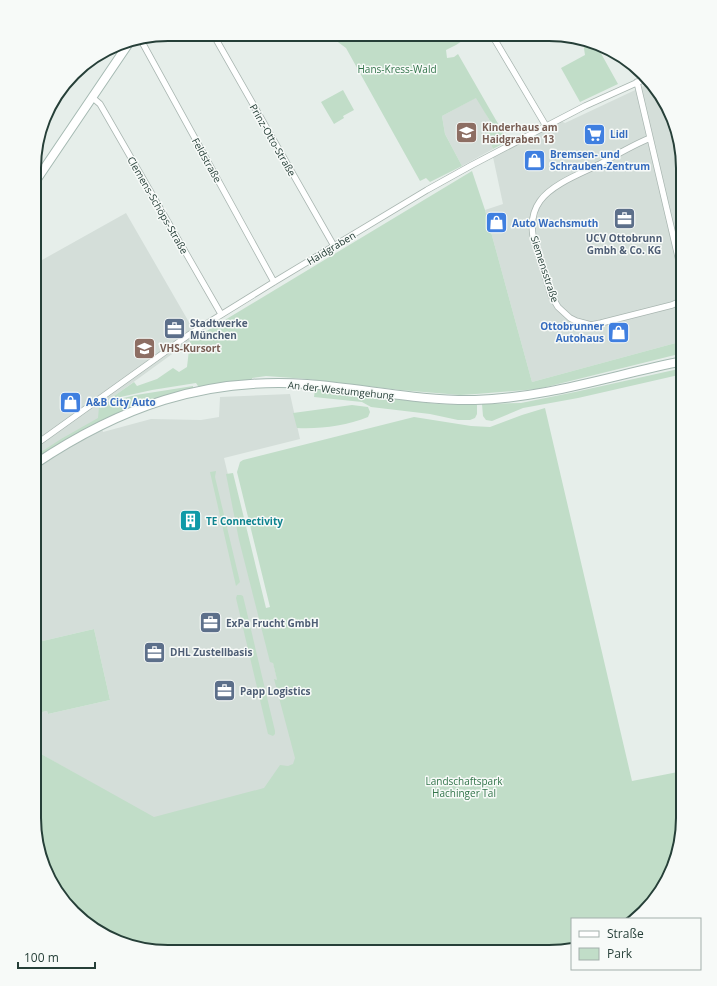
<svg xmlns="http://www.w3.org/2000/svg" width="717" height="986" font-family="'Open Sans',sans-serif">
<rect width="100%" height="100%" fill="#e6eeea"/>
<!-- built -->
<path fill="#d4ded9" d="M 648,84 L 669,109 L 683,168 L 683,341 L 532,382 L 485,210 L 503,204 L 493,157 L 561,121 L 565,123 Z
M 477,97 L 493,127 L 486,131 L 493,149 L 462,166 L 445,134 L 442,116 Z
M 126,213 L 197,336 L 99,407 L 99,418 L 103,432 L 151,419 L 201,420 L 219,417 L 220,397 L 290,394 L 300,439 L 224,458 L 301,779 L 155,819 L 34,750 L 34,680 L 42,712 L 47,711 L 48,714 L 110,700 L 94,629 L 34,643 L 35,257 L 39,255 L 42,260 Z"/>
<!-- green -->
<path fill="#c1ddc8" d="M 327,34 L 471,35 L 456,45 L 446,50 L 447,58 L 454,57 L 458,54 L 508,141 L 493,149 L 486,131 L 493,126 L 476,98 L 442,116 L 445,134 L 462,166 L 430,182 L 426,178 L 420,181 L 346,48 Z
M 583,42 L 598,48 L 618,84 L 580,102 L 561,68 L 585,55 Z
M 343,90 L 354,110 L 343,116 L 344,118 L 334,124 L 321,102 Z
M 472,171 L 485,210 L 532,382 L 683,341 L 683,353 L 538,389 L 476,394 L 460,395 L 400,390 L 307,379 L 266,376 L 252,378 L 252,380 L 204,386 L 198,386 L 196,383 L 152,390 L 116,398 L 114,396 L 134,382 L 137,386 L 157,379 L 173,368 L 179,372 L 187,367 L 190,341 Z
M 683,368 L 683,374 L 578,398 L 523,408 L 492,421 L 486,420 L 483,416 L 482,404 L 521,403 L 575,392 Z
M 193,386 L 193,388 C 160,396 128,407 98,423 C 76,435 56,448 35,461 L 35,456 L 61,439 L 98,418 L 99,407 L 103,403 L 136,395 Z
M 315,389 L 437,404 L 477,405 L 477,414 L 475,418 L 470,420 L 458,420 L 430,414 L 371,407 L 362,402 L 314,397 Z
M 352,405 L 368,407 L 370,412 L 368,417 C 346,426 321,429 297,428 L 293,413 Z
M 545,408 L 632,781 L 683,771 L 683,827 L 660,893 L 630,919 L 572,919 L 572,947 L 549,952 L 151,951 L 93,929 L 48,877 L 34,818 L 34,750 L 154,817 L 264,788 L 280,765 L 288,766 L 293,764 L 295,758 L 274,679 L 277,680 L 273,663 L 270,662 L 239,540 L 226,474 L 233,473 L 266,608 L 270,607 L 237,472 L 240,462 L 243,460 L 414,417 L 471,426 L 490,427 L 522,415 Z
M 216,471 L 215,477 L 240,582 L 236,586 L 210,472 Z
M 237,595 L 241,595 L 243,596 L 275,731 L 275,734 L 273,736 L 268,734 L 236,598 Z
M 94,629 L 110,700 L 48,714 L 47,711 L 42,712 L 34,680 L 34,643 Z"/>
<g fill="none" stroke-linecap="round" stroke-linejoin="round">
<defs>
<path id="street" d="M 213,34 L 334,246
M 492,35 L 546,126
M 139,39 L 142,42 L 274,282
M 637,82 L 683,278
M 93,98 L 100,104 L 221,314
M 650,138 C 633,145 616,155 600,164 C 582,173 552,184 540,201 C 532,212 531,223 533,236 L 551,295 L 558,307 L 570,318 L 576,321 L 591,325 L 601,323 L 672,305 L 683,300
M 35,165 L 43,171
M 35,445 L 190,334 L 274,282 L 427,190 L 472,165 L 585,106 L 645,79"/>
<path id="secondary" d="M 35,182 L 131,40
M 35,464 C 120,407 204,377 307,384 C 363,388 418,401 475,400 C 546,398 613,375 683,361"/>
</defs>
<!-- street casing -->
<use href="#street" stroke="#a9b6b1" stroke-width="7"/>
<!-- secondary casing -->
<use href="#secondary" stroke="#a5b9b2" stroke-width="10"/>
<!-- street -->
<use href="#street" stroke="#fff" stroke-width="5.5"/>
<!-- secondary -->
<use href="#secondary" stroke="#fff" stroke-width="8"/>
</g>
<!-- icons -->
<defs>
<symbol id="school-square" viewBox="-11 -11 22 22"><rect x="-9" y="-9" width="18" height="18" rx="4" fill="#8d6e63" stroke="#f7faf8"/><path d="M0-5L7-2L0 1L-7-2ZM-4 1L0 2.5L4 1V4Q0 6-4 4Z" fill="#fff"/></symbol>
<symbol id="supermarket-square" viewBox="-11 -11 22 22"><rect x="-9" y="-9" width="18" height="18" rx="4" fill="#3f7fe0" stroke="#f7faf8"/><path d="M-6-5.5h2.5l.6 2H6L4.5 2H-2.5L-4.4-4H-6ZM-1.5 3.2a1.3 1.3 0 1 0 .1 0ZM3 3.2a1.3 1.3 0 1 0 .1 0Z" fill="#fff"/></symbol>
<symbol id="shop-square" viewBox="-11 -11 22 22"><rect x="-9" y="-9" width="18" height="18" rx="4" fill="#3f7fe0" stroke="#f7faf8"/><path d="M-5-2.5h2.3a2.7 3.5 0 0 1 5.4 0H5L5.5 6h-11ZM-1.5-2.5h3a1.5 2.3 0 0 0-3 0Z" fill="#fff"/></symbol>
<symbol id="office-square" viewBox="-11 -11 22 22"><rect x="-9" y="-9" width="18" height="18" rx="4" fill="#5c6f8a" stroke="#f7faf8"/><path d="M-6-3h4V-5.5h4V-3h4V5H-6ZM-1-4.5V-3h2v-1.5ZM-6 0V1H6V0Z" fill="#fff"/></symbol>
<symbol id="building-square" viewBox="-11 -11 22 22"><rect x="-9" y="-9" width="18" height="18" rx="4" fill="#0f9aa8" stroke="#f7faf8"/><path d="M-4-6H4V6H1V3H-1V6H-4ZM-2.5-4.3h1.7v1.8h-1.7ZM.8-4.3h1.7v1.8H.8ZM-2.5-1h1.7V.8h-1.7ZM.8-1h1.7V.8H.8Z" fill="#fff"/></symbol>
</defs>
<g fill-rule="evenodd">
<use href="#school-square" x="454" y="120" width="25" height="25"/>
<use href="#supermarket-square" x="582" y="122" width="25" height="25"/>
<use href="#shop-square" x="522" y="148" width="25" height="25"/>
<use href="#office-square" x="612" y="206" width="25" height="25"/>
<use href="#shop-square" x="484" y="210" width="25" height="25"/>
<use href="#office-square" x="162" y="316" width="25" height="25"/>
<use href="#shop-square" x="606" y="320" width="25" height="25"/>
<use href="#school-square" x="132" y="336" width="25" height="25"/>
<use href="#shop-square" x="58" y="390" width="25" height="25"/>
<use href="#building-square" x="178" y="508" width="25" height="25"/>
<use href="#office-square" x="198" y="610" width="25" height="25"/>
<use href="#office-square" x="142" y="640" width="25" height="25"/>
<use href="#office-square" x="212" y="678" width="25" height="25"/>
</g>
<g text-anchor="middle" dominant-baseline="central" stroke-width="3" stroke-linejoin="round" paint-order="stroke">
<!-- park labels -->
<g font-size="10" fill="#32744a" stroke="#f7faf8">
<text x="397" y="69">Hans-Kress-Wald</text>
<text x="464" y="781">Landschaftspark<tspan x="464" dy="12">Hachinger Tal</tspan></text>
</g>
<!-- education labels -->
<g font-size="10" font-weight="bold" fill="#785e54" stroke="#f7faf8" text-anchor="start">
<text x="482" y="127">Kinderhaus am<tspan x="482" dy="12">Haidgraben 13</tspan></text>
<text x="160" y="348">VHS-Kursort</text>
</g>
<!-- shop labels -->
<g font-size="10" font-weight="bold" fill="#366cbe" stroke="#f7faf8" text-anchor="start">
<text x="610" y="134">Lidl</text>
<text x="550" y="154">Bremsen- und<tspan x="550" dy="12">Schrauben-Zentrum</tspan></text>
<text x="512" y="223">Auto Wachsmuth</text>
<text x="604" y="326" text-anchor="end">Ottobrunner<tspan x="604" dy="12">Autohaus</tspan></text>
<text x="86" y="402">A&amp;B City Auto</text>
</g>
<!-- street labels -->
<g font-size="10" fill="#263f38" stroke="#f7faf8">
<text transform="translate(273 140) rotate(60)">Prinz-Otto-Straße</text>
<text transform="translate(207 160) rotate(61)">Feldstraße</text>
<text transform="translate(158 205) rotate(60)">Clemens-Schöps-Straße</text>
<text transform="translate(331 248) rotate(-31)">Haidgraben</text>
<text transform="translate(545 269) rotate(72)">Siemensstraße</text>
<text transform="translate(341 390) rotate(6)">An der Westumgehung</text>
</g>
<!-- service labels -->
<g font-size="10" font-weight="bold" fill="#4e5e75" stroke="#f7faf8" text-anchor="start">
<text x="624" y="238" text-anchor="middle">UCV Ottobrunn<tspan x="624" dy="12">Gmbh &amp; Co. KG</tspan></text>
<text x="190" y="323">Stadtwerke<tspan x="190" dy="12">München</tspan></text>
<text x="226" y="623">ExPa Frucht GmbH</text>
<text x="170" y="652">DHL Zustellbasis</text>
<text x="240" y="691">Papp Logistics</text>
</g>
<!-- culture labels -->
<g font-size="10" font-weight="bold" fill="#0d838f" stroke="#f7faf8" text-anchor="start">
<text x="206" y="521">TE Connectivity</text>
</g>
</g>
<!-- crop -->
<path d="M0 0H717V986H0ZM168 41H549A127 127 0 0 1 676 168V818A127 127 0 0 1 549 945H168A127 127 0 0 1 41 818V168A127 127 0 0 1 168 41Z" fill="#f7faf8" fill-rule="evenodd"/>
<path fill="none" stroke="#263f38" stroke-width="2" d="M168 41H549A127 127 0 0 1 676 168V818A127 127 0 0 1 549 945H168A127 127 0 0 1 41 818V168A127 127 0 0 1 168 41Z"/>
<!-- legend -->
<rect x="571" y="918" width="130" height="52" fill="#f7faf8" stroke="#a3afab"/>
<rect x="579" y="931" width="20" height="6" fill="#ffffff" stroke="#a3afab"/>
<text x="607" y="938" font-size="12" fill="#263f38">Straße</text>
<rect x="579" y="948" width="20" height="12" fill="#c1ddc8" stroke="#a3afab"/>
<text x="607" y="958" font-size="12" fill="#263f38">Park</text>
<!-- scale -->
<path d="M18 962v6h77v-6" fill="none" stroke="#263f38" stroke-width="2"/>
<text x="24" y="962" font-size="12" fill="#263f38" stroke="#f7faf8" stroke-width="3" paint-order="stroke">100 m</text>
</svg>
